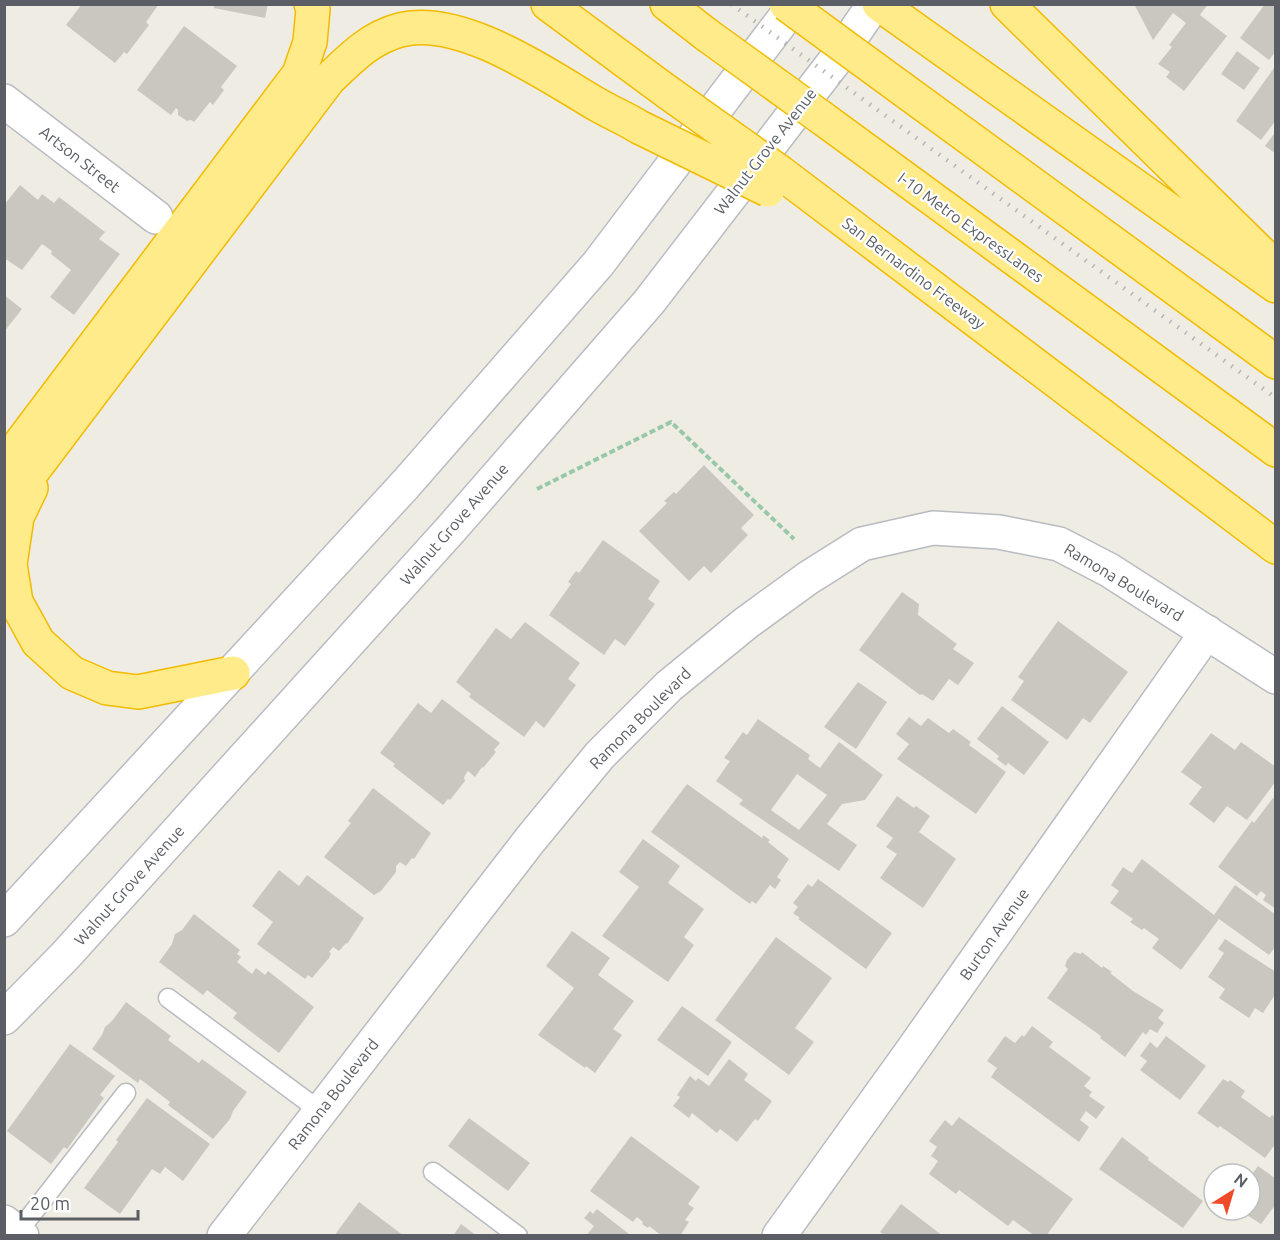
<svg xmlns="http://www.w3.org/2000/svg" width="1280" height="1240" font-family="Ubuntu,sans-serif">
<rect width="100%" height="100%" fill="#efede3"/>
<!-- building -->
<path fill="#cac7c0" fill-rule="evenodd" d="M 82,4 L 159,4 L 146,22 L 149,25 L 127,54 L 124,52 L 115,63 L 66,25 Z
M 214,4 L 268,4 L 265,18 L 214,8 Z
M 1134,4 L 1208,4 L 1200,15 L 1227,36 L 1184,91 L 1166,77 L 1170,72 L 1158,64 L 1172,47 L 1169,45 L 1186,23 L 1173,13 L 1153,40 Z
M 1265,4 L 1276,4 L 1276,51 L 1269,60 L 1240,38 Z
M 184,26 L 237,66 L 221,87 L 224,90 L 213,105 L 210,102 L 194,122 L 191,120 L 187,121 L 178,115 L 178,110 L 176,108 L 171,115 L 137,90 Z
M 1237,51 L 1260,68 L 1244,90 L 1221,74 Z
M 1274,68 L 1276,70 L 1276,120 L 1261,140 L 1236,121 Z
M 1276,131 L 1276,154 L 1265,146 Z
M 20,185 L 38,200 L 42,194 L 54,203 L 59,197 L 105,232 L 99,239 L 120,254 L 74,315 L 50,297 L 71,270 L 51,254 L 52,251 L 42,244 L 22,270 L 4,258 L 4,205 Z
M 4,295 L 22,309 L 4,332 Z
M 704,465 L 754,515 L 741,528 L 748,535 L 711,573 L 704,566 L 689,581 L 639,531 L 667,503 L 664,501 L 674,492 L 676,494 Z
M 603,540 L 660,581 L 648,599 L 655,604 L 625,646 L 615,639 L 604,655 L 549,615 L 571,584 L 568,582 L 576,571 L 579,573 Z
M 902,592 L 919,604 L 918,615 L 957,644 L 953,649 L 974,663 L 958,685 L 949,679 L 933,701 L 922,694 L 920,695 L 859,650 Z
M 1058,621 L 1128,672 L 1090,723 L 1083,718 L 1067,740 L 1011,700 L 1024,681 L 1018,677 Z
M 525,622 L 580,663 L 568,679 L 576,685 L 544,728 L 536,721 L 524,737 L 469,697 L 471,694 L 456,682 L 496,628 L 511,639 Z
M 858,682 L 887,702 L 856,749 L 824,727 Z
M 442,699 L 500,743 L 494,750 L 496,752 L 483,768 L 482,767 L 475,777 L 468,771 L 464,777 L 465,781 L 450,800 L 448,799 L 443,805 L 393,766 L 395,764 L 380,753 L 418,703 L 431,713 Z
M 1002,706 L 1049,742 L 1024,775 L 1008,763 L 1006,766 L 997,759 L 999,756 L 977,739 Z
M 909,717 L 921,726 L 928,718 L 949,733 L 953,729 L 971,742 L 969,745 L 1006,772 L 976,814 L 897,759 L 909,744 L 896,734 Z
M 758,719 L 810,755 L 808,759 L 820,768 L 839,742 L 883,775 L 865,800 L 842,804 L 827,824 L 857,845 L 839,871 L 739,804 L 743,800 L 716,781 L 730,761 L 724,758 L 743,732 L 747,735 ZM 797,774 L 827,795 L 799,830 L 771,810 Z
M 1211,733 L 1235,750 L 1241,742 L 1276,767 L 1276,781 L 1247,820 L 1227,806 L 1214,823 L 1189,804 L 1202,787 L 1181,772 Z
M 687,784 L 762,838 L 763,835 L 770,840 L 768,842 L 789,859 L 777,877 L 781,880 L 775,889 L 770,885 L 756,904 L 752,901 L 750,904 L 651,832 Z
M 373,788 L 431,833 L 414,859 L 412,858 L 406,866 L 400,862 L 396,866 L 396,872 L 381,891 L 374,895 L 324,857 L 351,823 L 348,821 Z
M 897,796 L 914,808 L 916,806 L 930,816 L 919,832 L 956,859 L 923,908 L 880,878 L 897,854 L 886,847 L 893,838 L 876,826 Z
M 1273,798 L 1276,799 L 1276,909 L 1263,900 L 1266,895 L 1261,891 L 1257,896 L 1218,867 L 1252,821 L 1254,823 Z
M 643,839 L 680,866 L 668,883 L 704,909 L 684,937 L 694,945 L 668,982 L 602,936 L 639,887 L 619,872 Z
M 1142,859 L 1214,915 L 1235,885 L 1276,915 L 1276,946 L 1269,955 L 1219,919 L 1181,970 L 1152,948 L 1159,939 L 1144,928 L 1142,930 L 1130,922 L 1133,919 L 1110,903 L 1119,891 L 1111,885 L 1123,867 L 1132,873 Z
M 279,870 L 299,886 L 307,875 L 364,918 L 347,944 L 346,943 L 339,951 L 333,947 L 329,952 L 331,953 L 329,958 L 312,978 L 308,975 L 305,979 L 257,944 L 273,922 L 252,906 Z
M 818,879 L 892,933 L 866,969 L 798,919 L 800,918 L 793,913 L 798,907 L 793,903 L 808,884 L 812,887 Z
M 194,914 L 240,950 L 237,954 L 241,957 L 237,962 L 252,974 L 256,968 L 265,975 L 268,971 L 314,1007 L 279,1053 L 233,1018 L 237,1013 L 207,990 L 203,995 L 159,962 L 172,944 L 175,934 L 182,930 Z
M 572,931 L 610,958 L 598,975 L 634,1001 L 613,1029 L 622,1035 L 595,1073 L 586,1066 L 585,1068 L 538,1035 L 574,988 L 546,966 Z
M 776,937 L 832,978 L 795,1028 L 814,1042 L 789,1075 L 715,1020 Z
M 1225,939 L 1276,972 L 1276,993 L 1263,1013 L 1255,1008 L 1249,1018 L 1219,998 L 1225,989 L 1208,977 L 1224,953 L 1218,949 Z
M 1074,952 L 1081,954 L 1082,952 L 1102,968 L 1103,966 L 1112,972 L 1110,973 L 1133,991 L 1164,1010 L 1158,1018 L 1164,1023 L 1157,1033 L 1150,1029 L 1146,1035 L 1143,1032 L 1125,1057 L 1100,1038 L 1101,1036 L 1047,998 L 1068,969 L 1065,966 L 1067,960 Z
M 126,1002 L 171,1036 L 168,1040 L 199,1063 L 202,1059 L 247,1092 L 233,1111 L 230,1119 L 213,1139 L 168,1105 L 170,1102 L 140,1079 L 138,1083 L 92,1049 L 102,1035 L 105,1027 L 112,1021 Z
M 682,1006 L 732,1042 L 708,1076 L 657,1040 Z
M 1032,1026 L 1053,1042 L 1049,1047 L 1091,1078 L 1084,1086 L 1092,1092 L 1089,1096 L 1105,1107 L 1096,1119 L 1086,1111 L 1080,1120 L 1089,1127 L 1079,1142 L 991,1077 L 997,1068 L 987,1061 L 1005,1036 L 1015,1043 L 1022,1035 L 1024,1037 Z
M 1166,1036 L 1206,1066 L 1180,1100 L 1140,1070 L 1147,1061 L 1140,1056 L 1150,1042 L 1157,1048 Z
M 70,1044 L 115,1076 L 100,1095 L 104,1098 L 67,1149 L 64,1147 L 51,1164 L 7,1131 Z
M 729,1059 L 748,1074 L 744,1080 L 772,1101 L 758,1121 L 755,1119 L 737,1142 L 720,1129 L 717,1133 L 692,1113 L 689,1118 L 673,1106 L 680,1097 L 677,1095 L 690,1076 L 696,1081 L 698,1078 L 709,1086 Z
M 1223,1079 L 1228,1082 L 1230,1080 L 1245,1091 L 1241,1097 L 1270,1118 L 1272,1115 L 1276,1118 L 1274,1121 L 1276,1123 L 1276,1143 L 1265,1158 L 1220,1126 L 1218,1128 L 1197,1113 Z
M 147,1098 L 210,1144 L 183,1181 L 165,1167 L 160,1174 L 152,1169 L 120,1214 L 84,1188 L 118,1142 L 116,1140 Z
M 959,1117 L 1073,1199 L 1046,1236 L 1035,1236 L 1013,1220 L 1008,1226 L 959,1190 L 956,1194 L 929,1174 L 938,1161 L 931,1156 L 937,1147 L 929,1141 L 945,1120 L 952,1126 Z
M 469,1118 L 530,1163 L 508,1191 L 448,1146 Z
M 631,1136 L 700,1187 L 688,1204 L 694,1208 L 685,1220 L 689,1222 L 680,1236 L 662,1236 L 649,1226 L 648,1228 L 642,1224 L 643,1222 L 637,1217 L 633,1222 L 590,1191 Z
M 1122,1137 L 1149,1158 L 1148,1160 L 1203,1201 L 1183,1228 L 1099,1169 Z
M 1258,1166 L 1276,1179 L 1276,1204 L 1261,1224 L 1239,1210 L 1250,1210 L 1250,1177 Z
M 359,1202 L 404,1236 L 334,1236 Z
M 901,1204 L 943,1236 L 881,1236 L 882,1233 L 880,1232 Z
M 597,1209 L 629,1234 L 628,1236 L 586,1236 L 594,1226 L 584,1218 L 590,1211 L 593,1214 Z
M 461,1224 L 477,1236 L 453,1236 Z"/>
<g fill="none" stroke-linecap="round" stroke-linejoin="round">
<defs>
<path id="service" d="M 168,998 L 320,1111
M 433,1172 L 518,1236
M 18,1232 L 126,1093"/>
<path id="minor" d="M 4,101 L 156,217
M 779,1236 L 909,1055 L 1207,632"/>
<path id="tertiary" d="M 4,1222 L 22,1236
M 224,1236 L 530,840 L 600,755 L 669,686 L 746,623 L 808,578 L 862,544 L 933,528 L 999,532 L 1059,544 L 1109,570 L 1276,677"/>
<path id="secondary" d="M 4,920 L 405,485 L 598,264 L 795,4
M 4,1018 L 65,956 L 452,528 L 649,302 L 837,58 L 874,4"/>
<path id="motorway" d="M 548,4 L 666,91
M 667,4 L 707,35
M 879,4 L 1276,286
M 1007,4 L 1274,266
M 864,61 L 1276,362
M 822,118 L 1276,450
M 781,173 L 1276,547
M 4,465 L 299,74 L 310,42 L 313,9 L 311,4
M 31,488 L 17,517 L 10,564 L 16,602 L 38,642 L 72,673 L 107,688 L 138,692 L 233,673
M 4,509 L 329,79 C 351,58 370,38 400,30 C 461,14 548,76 598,105 C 612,113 626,119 639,127"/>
</defs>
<!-- service casing -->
<use href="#service" stroke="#b8bbc0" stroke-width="21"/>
<!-- minor casing -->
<use href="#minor" stroke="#b8bbc0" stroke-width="36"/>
<!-- tertiary casing -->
<use href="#tertiary" stroke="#b8bbc0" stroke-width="36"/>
<!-- secondary casing -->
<use href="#secondary" stroke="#b9bcc2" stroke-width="36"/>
<!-- motorway casing -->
<use href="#motorway" stroke="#f2bb00" stroke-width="36"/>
<!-- path -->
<path stroke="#98c8aa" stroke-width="4" stroke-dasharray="6 3" stroke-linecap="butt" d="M 537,489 L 671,422 L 794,539"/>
<!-- service -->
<use href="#service" stroke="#fff" stroke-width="18"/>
<!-- minor -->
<use href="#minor" stroke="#fff" stroke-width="33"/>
<!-- tertiary -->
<use href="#tertiary" stroke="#fff" stroke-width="33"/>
<!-- secondary -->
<use href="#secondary" stroke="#fff" stroke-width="33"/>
<!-- motorway -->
<use href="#motorway" stroke="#ffeb8a" stroke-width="33"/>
<!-- rail -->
<path stroke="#b5b6b6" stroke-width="4.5" stroke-dasharray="1.5 8" stroke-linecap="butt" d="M 731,4 L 1276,398"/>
<defs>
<path id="motorway-bridge" d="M 786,4 L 864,61
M 707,35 L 822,118
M 666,91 L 781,173
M 639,127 L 768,190"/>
</defs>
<!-- motorway-bridge casing -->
<use href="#motorway-bridge" stroke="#f2bb00" stroke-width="36" stroke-linecap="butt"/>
<!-- motorway-bridge -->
<use href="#motorway-bridge" stroke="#ffeb8a" stroke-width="33"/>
</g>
<g text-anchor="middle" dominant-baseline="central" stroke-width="4.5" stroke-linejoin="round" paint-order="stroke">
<!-- street labels -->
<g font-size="16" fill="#5b5f65" stroke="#fff">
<text transform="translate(765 151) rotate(-52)">Walnut Grove Avenue</text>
<text transform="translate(80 159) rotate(38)">Artson Street</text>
<text transform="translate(971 227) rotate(36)">I-10 Metro ExpressLanes</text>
<text transform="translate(914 273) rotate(37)">San Bernardino Freeway</text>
<text transform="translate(454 524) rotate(-49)">Walnut Grove Avenue</text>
<text transform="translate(1124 582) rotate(31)">Ramona Boulevard</text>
<text transform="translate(640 718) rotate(-45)">Ramona Boulevard</text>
<text transform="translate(129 885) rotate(-48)">Walnut Grove Avenue</text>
<text transform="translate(994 934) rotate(-55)">Burton Avenue</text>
<text transform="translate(333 1094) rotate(-52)">Ramona Boulevard</text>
</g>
</g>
<!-- border -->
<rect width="1280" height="1240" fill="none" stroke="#5b5f65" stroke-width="12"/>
<!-- north arrow -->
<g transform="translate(1232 1192) rotate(37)"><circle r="28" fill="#ffffff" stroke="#bdbfc1" stroke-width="1.5"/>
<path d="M0-4.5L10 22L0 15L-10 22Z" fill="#ef4a29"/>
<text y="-9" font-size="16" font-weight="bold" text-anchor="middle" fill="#5b5f65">N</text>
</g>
<!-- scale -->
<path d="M21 1210v9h117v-9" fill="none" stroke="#5b5f65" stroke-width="3"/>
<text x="30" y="1210" font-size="18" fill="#5b5f65" stroke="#ffffff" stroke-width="4.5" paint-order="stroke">20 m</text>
</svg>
